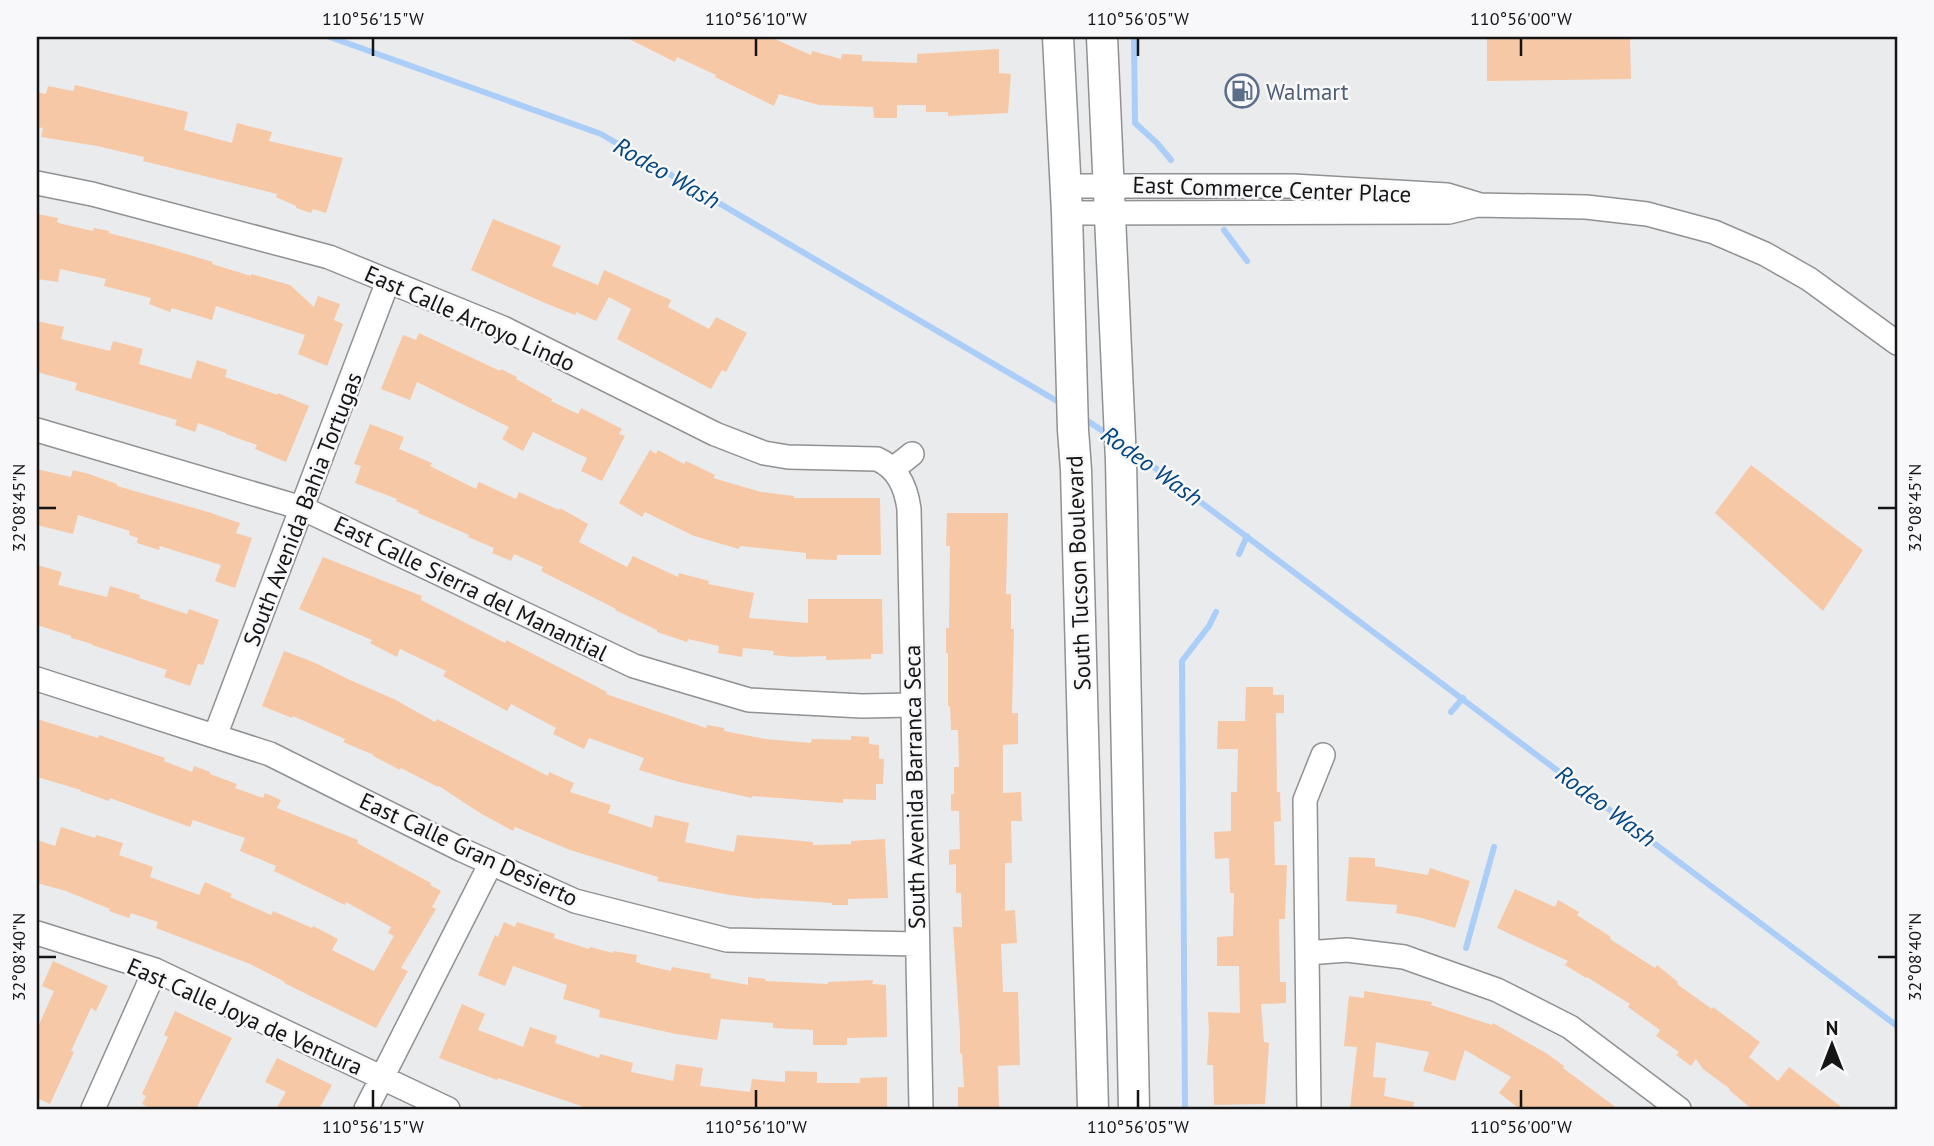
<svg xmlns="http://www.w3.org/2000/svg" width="1934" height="1146" font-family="'PT Sans',sans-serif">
<rect width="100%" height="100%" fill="#eaebed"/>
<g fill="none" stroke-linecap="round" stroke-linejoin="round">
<!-- stream -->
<path stroke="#abcef9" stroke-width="6" d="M 330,37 L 601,134 L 1062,404
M 1134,37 L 1135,123 L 1157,143 L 1171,160
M 1224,230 L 1247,261
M 1083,418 L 1112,437
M 1130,449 L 1897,1026
M 1239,554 L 1247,536
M 1451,712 L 1463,698
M 1466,948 L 1494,847
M 1185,1109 L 1182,661 L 1209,626 L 1216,612"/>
</g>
<!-- building -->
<path fill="#f7c8a5" d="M 625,37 L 770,37 L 811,55 L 812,51 L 841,59 L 842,54 L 862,55 L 862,61 L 917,63 L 917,54 L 999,49 L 999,73 L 1011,74 L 1008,113 L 948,116 L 948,112 L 926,112 L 926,105 L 897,105 L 897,118 L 874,118 L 873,107 L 819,105 L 779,94 L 774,106 L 715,77 L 716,75 L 677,57 L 675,62 Z
M 1487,37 L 1630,37 L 1631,79 L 1487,81 Z
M 75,85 L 188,112 L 184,130 L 232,143 L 237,123 L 272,132 L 269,141 L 343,158 L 326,213 L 313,209 L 311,213 L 296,208 L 296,206 L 276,197 L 277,194 L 143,161 L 144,157 L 97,146 L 41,137 L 43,128 L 37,127 L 37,92 L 46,94 L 48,86 L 73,91 Z
M 37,214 L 58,218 L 57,222 L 62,224 L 93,231 L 94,228 L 109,231 L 109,233 L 159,246 L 213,262 L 212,264 L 251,276 L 251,274 L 290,285 L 314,307 L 318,296 L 340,304 L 334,320 L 343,324 L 327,366 L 298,354 L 305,335 L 216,306 L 212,320 L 172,308 L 170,312 L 149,304 L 151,298 L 104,286 L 106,279 L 60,269 L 58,282 L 37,279 Z
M 493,219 L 561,246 L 552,266 L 598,285 L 604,270 L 671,300 L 668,307 L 709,329 L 716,317 L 747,333 L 726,372 L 722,370 L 711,389 L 617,339 L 631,309 L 609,297 L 596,321 L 576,312 L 575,315 L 545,303 L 471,270 Z
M 37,321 L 64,327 L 61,339 L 110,351 L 113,341 L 143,349 L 139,364 L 191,379 L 197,360 L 227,370 L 225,377 L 278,395 L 278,393 L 309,406 L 286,462 L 255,449 L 257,445 L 226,434 L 226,433 L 198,423 L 195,432 L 175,425 L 177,420 L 75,390 L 77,383 L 37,372 Z
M 419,333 L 500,371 L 501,369 L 517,377 L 516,379 L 552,399 L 551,401 L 578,414 L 581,408 L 622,429 L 619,434 L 625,436 L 602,481 L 581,471 L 587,458 L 533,432 L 523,451 L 502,439 L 509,427 L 417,382 L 410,400 L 381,389 L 403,335 L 416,340 Z
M 370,424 L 404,437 L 399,449 L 432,463 L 430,466 L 476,489 L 479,482 L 516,499 L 519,492 L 559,510 L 560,508 L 588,524 L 579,542 L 627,567 L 633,556 L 678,577 L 679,573 L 709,581 L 708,584 L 754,593 L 749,618 L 808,623 L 808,599 L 882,599 L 883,654 L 871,654 L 871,659 L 826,660 L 826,656 L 792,657 L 773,655 L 774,651 L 743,648 L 742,657 L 718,653 L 719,646 L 688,639 L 687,642 L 657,632 L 657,630 L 615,610 L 616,609 L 541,571 L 543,567 L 514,554 L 511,561 L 492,553 L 494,548 L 468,537 L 469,535 L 418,513 L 419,511 L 396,501 L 397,499 L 355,483 L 361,466 L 354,464 Z
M 650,450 L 656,454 L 658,450 L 684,464 L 686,461 L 715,475 L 713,478 L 761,492 L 794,496 L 794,498 L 880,498 L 881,555 L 837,555 L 837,560 L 806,559 L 806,553 L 740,546 L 739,549 L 694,536 L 645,512 L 642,517 L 619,503 Z
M 1751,465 L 1863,550 L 1823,611 L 1715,513 Z
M 37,469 L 71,477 L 73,470 L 89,474 L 117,484 L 117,486 L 208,512 L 240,523 L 236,533 L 252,538 L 235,588 L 215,581 L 221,565 L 160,546 L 159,550 L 137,543 L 138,538 L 129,535 L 130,531 L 78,515 L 73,534 L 37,525 Z
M 947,513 L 1008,513 L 1006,594 L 1011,594 L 1011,629 L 1014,629 L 1012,713 L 1018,713 L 1018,744 L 1003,745 L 1003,793 L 1021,792 L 1022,821 L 1011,821 L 1012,863 L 1005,863 L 1005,911 L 1015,910 L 1017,943 L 1001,944 L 1003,992 L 1018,992 L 1020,1065 L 998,1066 L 999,1107 L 958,1108 L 958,1087 L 964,1087 L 962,1054 L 960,1053 L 960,1033 L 953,927 L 962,927 L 961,893 L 956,893 L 956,864 L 949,865 L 949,850 L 960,849 L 959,811 L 951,811 L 951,794 L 954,794 L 954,767 L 959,767 L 958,730 L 951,730 L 950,706 L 948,706 L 948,653 L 946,653 L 946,628 L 949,628 L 950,546 L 946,546 Z
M 323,557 L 422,596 L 421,600 L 505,643 L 506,640 L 607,692 L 606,694 L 706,728 L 707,725 L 724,728 L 724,731 L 765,739 L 811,743 L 812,739 L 851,740 L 851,736 L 869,737 L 869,744 L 879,745 L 879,759 L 884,759 L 883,784 L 876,784 L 876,800 L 843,799 L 843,803 L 752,796 L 752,798 L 679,782 L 639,770 L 644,758 L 589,738 L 584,749 L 553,734 L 556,728 L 511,704 L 507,711 L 443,676 L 446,671 L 400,649 L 397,657 L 370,643 L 372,640 L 299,609 Z
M 37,565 L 62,572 L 58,585 L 107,597 L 110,586 L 140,595 L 139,598 L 187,614 L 189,609 L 219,620 L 203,665 L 198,664 L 190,686 L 164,677 L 167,670 L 92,645 L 92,644 L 71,638 L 71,636 L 37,625 Z
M 284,651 L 313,662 L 352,681 L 394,699 L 435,722 L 437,719 L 548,776 L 549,772 L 574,783 L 570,792 L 611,805 L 608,813 L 652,828 L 655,815 L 689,823 L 685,842 L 734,852 L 737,835 L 813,842 L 813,845 L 851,844 L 851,841 L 885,839 L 888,898 L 848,899 L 848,905 L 832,905 L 832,903 L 760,898 L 760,899 L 730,895 L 657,881 L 658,877 L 570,850 L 515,827 L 513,831 L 480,813 L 439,786 L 438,787 L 401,768 L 400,770 L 373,756 L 374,755 L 343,742 L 345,739 L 293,716 L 292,718 L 262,706 Z
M 1246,687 L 1273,687 L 1273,695 L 1284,695 L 1284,713 L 1276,713 L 1277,792 L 1280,792 L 1281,821 L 1274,822 L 1275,865 L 1287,865 L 1285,919 L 1279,919 L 1280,982 L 1286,982 L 1286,1003 L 1261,1004 L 1264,1042 L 1269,1043 L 1265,1104 L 1214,1105 L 1213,1065 L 1207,1065 L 1209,1031 L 1208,1012 L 1240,1013 L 1239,966 L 1217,966 L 1217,937 L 1233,936 L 1234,893 L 1230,893 L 1229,858 L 1215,859 L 1214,832 L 1231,831 L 1231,792 L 1237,792 L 1238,749 L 1217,749 L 1218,721 L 1245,721 Z
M 37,719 L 98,738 L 99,735 L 142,750 L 165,758 L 164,761 L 192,772 L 194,766 L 210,772 L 210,774 L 237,784 L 235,788 L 263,798 L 265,793 L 281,800 L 277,808 L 358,840 L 357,843 L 431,883 L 430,885 L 441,891 L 432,907 L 436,909 L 401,968 L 408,971 L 376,1028 L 284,983 L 285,982 L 250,964 L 156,928 L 158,922 L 131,913 L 129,918 L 109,911 L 110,909 L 66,891 L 37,883 L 37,840 L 55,846 L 61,827 L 95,838 L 96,835 L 123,843 L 119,855 L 153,867 L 150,877 L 199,895 L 205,882 L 232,894 L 230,897 L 271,915 L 273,911 L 312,928 L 313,926 L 338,939 L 332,950 L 374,971 L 394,936 L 388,933 L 391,927 L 346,902 L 345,905 L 274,871 L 276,866 L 240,851 L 245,838 L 193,820 L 190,827 L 110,798 L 109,801 L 80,791 L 81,790 L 37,777 Z
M 1349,857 L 1375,858 L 1375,866 L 1428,875 L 1430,868 L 1470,881 L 1455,928 L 1422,918 L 1396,913 L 1397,905 L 1346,901 Z
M 1515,889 L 1555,907 L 1558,900 L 1579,912 L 1577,915 L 1611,937 L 1610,939 L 1655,968 L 1657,965 L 1678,982 L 1677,984 L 1712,1009 L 1713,1007 L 1760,1042 L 1749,1057 L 1778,1081 L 1789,1067 L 1844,1109 L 1752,1109 L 1729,1090 L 1730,1089 L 1703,1069 L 1696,1059 L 1691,1066 L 1676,1055 L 1679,1052 L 1656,1036 L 1660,1030 L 1628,1007 L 1630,1004 L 1587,977 L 1586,978 L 1565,965 L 1568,961 L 1497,928 Z
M 504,922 L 515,927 L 517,922 L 555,934 L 554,938 L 589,949 L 590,947 L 613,953 L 613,951 L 637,955 L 636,962 L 640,963 L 640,964 L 671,971 L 672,967 L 711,974 L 710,978 L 748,985 L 748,977 L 766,979 L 765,981 L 828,984 L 828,982 L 873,980 L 872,984 L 886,985 L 887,1037 L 847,1038 L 847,1045 L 813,1045 L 813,1030 L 773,1028 L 773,1023 L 721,1019 L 717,1040 L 676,1034 L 599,1017 L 600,1010 L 563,999 L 567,985 L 513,966 L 505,986 L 478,975 L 495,935 L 498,937 Z
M 53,961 L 108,986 L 96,1011 L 91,1008 L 71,1051 L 74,1052 L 50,1104 L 37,1098 L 37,1029 L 54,991 L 42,986 Z
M 1364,991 L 1432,1002 L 1431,1005 L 1492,1025 L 1493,1023 L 1546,1053 L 1564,1066 L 1563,1068 L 1618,1109 L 1520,1109 L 1499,1093 L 1511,1077 L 1465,1050 L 1455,1081 L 1423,1071 L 1429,1052 L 1376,1042 L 1373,1077 L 1386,1078 L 1384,1096 L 1414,1102 L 1413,1109 L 1350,1109 L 1357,1047 L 1344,1046 L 1349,996 L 1364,998 Z
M 462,1004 L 485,1014 L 478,1030 L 523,1047 L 530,1027 L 557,1036 L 555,1043 L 599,1058 L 600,1054 L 633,1063 L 631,1072 L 673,1081 L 676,1064 L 703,1068 L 700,1086 L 750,1092 L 752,1079 L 785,1082 L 785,1071 L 817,1072 L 817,1083 L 860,1083 L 860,1078 L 887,1077 L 887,1109 L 590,1109 L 498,1078 L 497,1080 L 439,1058 Z
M 175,1011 L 232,1038 L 196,1109 L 152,1109 L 142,1104 L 146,1096 L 142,1094 L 168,1037 L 164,1035 Z
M 277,1058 L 332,1085 L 319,1109 L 276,1109 L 286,1092 L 265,1082 Z"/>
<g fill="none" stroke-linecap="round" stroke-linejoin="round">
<defs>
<path id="minor" d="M 37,183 L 92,194 L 329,257 L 503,328 L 715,434 L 764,453 L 788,457 L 877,459 C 898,468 906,487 909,509 L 921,1109
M 1065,186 L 1293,186 L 1447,195 L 1477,204
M 1067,213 L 1449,212 L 1477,205 L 1586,207 L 1647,214 L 1714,232 L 1765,254 L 1809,279 L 1897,343
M 37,430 L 302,508 L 634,666 L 749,700 L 862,706 L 912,705
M 893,469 L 912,454
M 37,679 L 270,754 L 462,850 L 575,901 L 727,940 L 917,944
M 215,736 L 388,281
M 37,933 L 155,970 L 448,1109
M 1307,953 L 1305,800 L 1323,755
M 93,1109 L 155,970
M 366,1109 L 491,863
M 1309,1109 L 1307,953 L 1347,950 L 1404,957 L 1497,990 L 1570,1027 L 1679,1109"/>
<path id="major" d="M 1058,37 L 1067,213 L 1073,430 L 1076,470 L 1093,1109
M 1102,37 L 1121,461 L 1134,1109"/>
</defs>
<!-- minor casing -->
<use href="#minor" stroke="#909193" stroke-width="26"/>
<!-- major casing -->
<use href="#major" stroke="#909193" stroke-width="33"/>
<!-- minor -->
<use href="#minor" stroke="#fff" stroke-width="23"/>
<!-- major -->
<use href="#major" stroke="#fff" stroke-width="30"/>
</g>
<!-- ticks -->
<path fill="none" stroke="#151515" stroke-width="2.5" d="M 373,38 L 373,56M 756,38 L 756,56M 1138,38 L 1138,56M 1521,38 L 1521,56M 38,508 L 56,508M 1878,508 L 1896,508M 38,957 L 56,957M 1878,957 L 1896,957M 373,1090 L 373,1108M 756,1090 L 756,1108M 1138,1090 L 1138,1108M 1521,1090 L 1521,1108"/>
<!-- icons -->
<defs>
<symbol id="fuel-ring" viewBox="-11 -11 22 22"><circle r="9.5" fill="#f8f8fa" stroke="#5c6f8a" stroke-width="1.5"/><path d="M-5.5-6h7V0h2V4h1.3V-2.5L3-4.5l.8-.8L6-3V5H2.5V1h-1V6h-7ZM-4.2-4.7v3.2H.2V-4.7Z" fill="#5c6f8a"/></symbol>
</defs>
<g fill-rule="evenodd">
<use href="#fuel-ring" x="1223" y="72" width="38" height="38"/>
</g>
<g text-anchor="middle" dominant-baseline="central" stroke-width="5" stroke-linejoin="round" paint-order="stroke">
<!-- service labels -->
<g font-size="23" fill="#4e5e75" stroke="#f8f8fa" text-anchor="start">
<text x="1266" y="91">Walmart</text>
</g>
<!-- street labels -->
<g font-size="23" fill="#151515" stroke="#f8f8fa">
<text transform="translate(1272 189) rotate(2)">East Commerce Center Place</text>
<text transform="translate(470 318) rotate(24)">East Calle Arroyo Lindo</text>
<text transform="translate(302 509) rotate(-69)">South Avenida Bahia Tortugas</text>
<text transform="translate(1078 573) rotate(-92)">South Tucson Boulevard</text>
<text transform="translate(471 588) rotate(26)">East Calle Sierra del Manantial</text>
<text transform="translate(914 787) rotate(-91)">South Avenida Barranca Seca</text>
<text transform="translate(469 849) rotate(25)">East Calle Gran Desierto</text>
<text transform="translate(245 1016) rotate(24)">East Calle Joya de Ventura</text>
</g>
<!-- water labels -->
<g font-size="24" font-style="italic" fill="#044683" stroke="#f8f8fa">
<text transform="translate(667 173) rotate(30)">Rodeo Wash</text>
<text transform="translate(1152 466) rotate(36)">Rodeo Wash</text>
<text transform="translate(1606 806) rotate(37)">Rodeo Wash</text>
</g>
</g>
<!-- border -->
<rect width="1934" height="1146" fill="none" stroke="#f8f8fa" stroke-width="77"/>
<!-- north arrow -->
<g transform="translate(1832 1045)" stroke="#f8f8fa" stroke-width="5" paint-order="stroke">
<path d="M0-5L12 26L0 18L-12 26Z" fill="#151515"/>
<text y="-10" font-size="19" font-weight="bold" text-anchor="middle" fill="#151515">N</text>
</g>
<rect x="38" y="38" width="1858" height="1070" fill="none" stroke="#151515" stroke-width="2.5"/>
<g font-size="18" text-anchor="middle" fill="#151515">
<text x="373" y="25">110°56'15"W</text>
<text x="756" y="25">110°56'10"W</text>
<text x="1138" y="25">110°56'05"W</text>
<text x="1521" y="25">110°56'00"W</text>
<text transform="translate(19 508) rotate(-90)" y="6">32°08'45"N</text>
<text transform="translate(1915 508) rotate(-90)" y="6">32°08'45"N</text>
<text transform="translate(19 957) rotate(-90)" y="6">32°08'40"N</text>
<text transform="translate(1915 957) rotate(-90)" y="6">32°08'40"N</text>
<text x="373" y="1133">110°56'15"W</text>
<text x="756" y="1133">110°56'10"W</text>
<text x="1138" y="1133">110°56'05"W</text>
<text x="1521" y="1133">110°56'00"W</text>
</g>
</svg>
